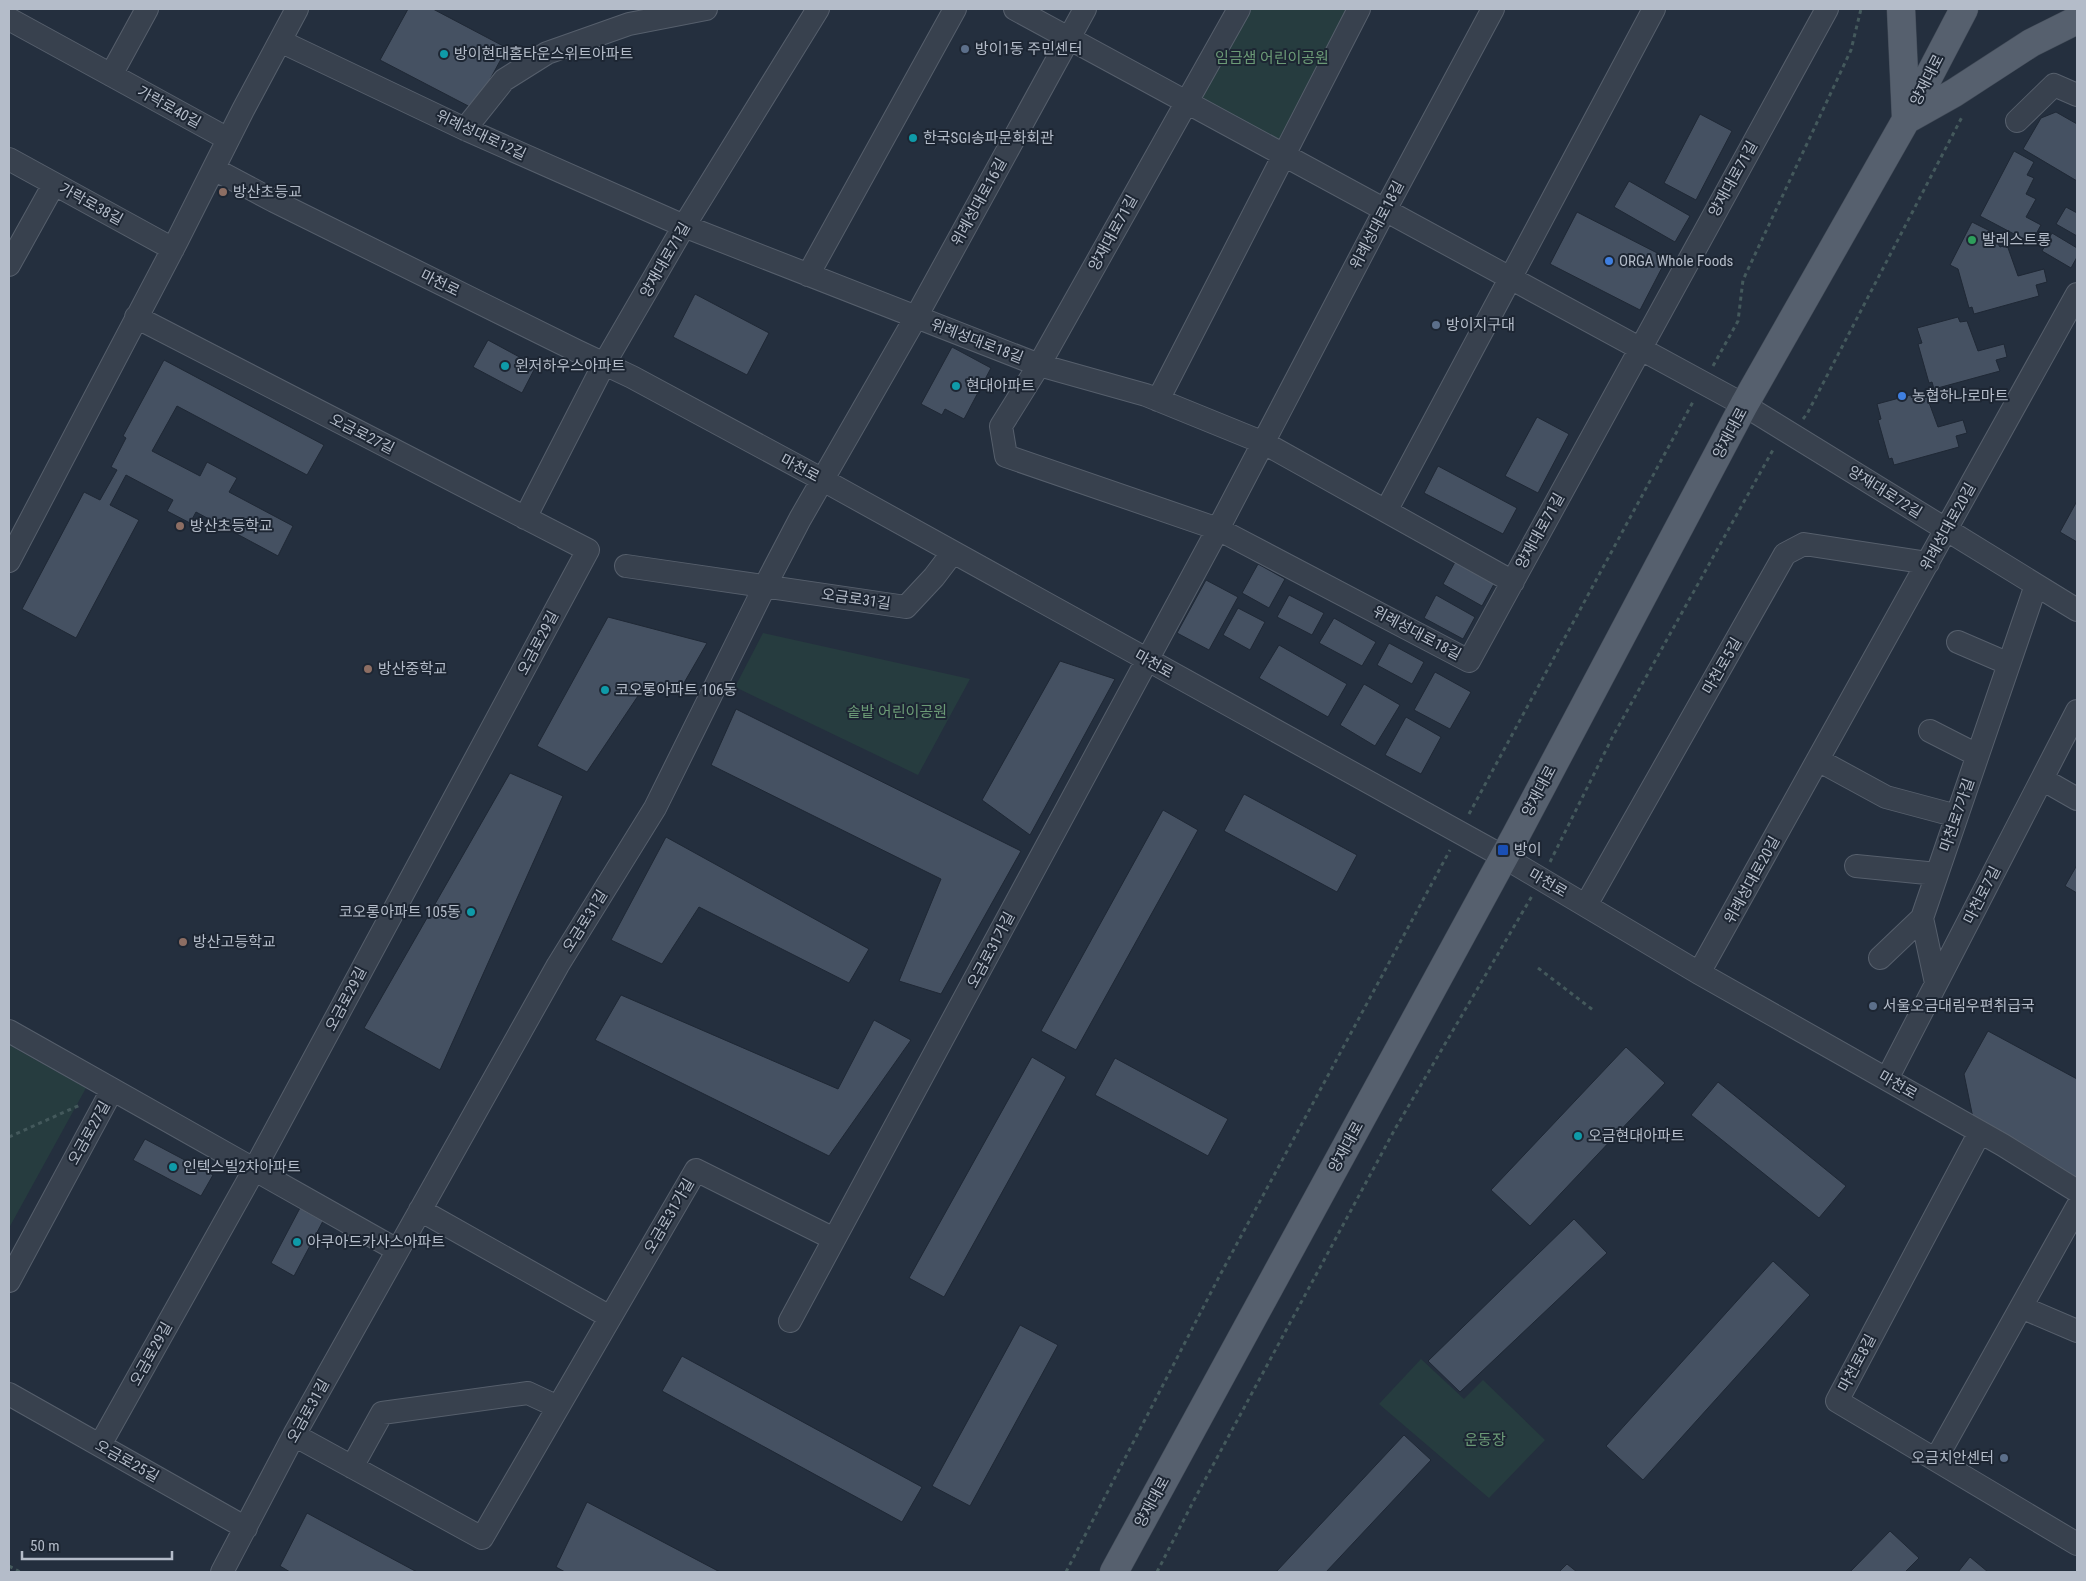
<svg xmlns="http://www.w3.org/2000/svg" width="2086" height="1581" font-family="'Roboto Condensed','Noto Sans KR',sans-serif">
<rect width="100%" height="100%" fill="#242f3e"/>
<!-- green -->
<path fill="#263c3f" d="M 1246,9 L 1348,9 L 1276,149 L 1195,105 Z
M 763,633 L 970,679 L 918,775 L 735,687 Z
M 9,1045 L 86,1088 L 9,1228 Z
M 1421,1359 L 1464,1399 L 1483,1380 L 1545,1440 L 1489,1498 L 1379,1404 Z"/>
<!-- building -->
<path fill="#455162" stroke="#1f2835" d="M 408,9 L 433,9 L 507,48 L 474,109 L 380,60 Z
M 2056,112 L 2077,124 L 2077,181 L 2023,149 L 2041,118 Z
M 1700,114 L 1732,131 L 1696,200 L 1664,183 Z
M 2014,151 L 2034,162 L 2027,175 L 2034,178 L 2026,194 L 2036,199 L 2026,217 L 2041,225 L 2031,243 L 1980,216 Z
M 1629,181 L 1690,216 L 1675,242 L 1614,207 Z
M 2066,207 L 2077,213 L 2077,236 L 2056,224 Z
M 1577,212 L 1667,258 L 1640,310 L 1550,264 Z
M 1972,222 L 2002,237 L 1998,244 L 2000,247 L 2007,245 L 2018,276 L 2044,269 L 2047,282 L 2036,285 L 2039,296 L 1974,314 L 1972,307 L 1969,308 L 1958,269 L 1950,265 Z
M 2052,233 L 2077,248 L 2077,257 L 2071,268 L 2042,251 Z
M 695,294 L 769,333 L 747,375 L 673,337 Z
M 1958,317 L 1960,322 L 1967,321 L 1978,351 L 2004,344 L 2007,357 L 1996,360 L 2000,371 L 1934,389 L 1932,382 L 1929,383 L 1918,344 L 1922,343 L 1917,328 Z
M 488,340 L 536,366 L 522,393 L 473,367 Z
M 952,347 L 991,368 L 964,419 L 945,409 L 942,415 L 921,404 Z
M 164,360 L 324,445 L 307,475 L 177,406 L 152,451 L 200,476 L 207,462 L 237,478 L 229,492 L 293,526 L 278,556 L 196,512 L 190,523 L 167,511 L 173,500 L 126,475 L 110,505 L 139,520 L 76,638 L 22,609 L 84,492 L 100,500 L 117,470 L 111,467 L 126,438 L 123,436 Z
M 1918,393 L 1919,399 L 1927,397 L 1938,427 L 1963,420 L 1967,433 L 1956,436 L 1959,447 L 1894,465 L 1892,458 L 1889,459 L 1878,420 L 1881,419 L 1877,404 Z
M 1537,417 L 1569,434 L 1538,493 L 1505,476 Z
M 1438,466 L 1517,508 L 1503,534 L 1424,493 Z
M 2077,501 L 2077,542 L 2060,532 Z
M 1455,562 L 1494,584 L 1482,606 L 1443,584 Z
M 1258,564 L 1285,579 L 1269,608 L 1242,593 Z
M 1206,580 L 1238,597 L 1209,650 L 1177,633 Z
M 1289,595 L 1324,613 L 1312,635 L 1277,617 Z
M 1436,595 L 1475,617 L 1463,639 L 1424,618 Z
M 1238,608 L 1265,622 L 1250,650 L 1223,635 Z
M 608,617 L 707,643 L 677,695 L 646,684 L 587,772 L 537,746 Z
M 1334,618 L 1376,642 L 1362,666 L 1319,643 Z
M 1389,643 L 1424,662 L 1412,684 L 1377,665 Z
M 1279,645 L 1347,684 L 1328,717 L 1259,678 Z
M 1060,661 L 1115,679 L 1030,835 L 982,800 Z
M 1435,672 L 1471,692 L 1450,729 L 1414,710 Z
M 1364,684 L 1400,705 L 1375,746 L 1340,725 Z
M 736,709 L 1021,851 L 941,994 L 899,981 L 941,879 L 711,765 Z
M 1406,717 L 1441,737 L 1421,774 L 1385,755 Z
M 510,773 L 563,796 L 440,1070 L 364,1028 Z
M 1244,794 L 1357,855 L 1337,892 L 1224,831 Z
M 1163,810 L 1198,830 L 1076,1050 L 1041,1031 Z
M 666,837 L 869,949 L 849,983 L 699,907 L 662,964 L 611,940 Z
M 2077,865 L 2077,893 L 2065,886 Z
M 621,995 L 838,1089 L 874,1020 L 911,1040 L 829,1156 L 595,1040 Z
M 1988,1031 L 2077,1079 L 2077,1183 L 1973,1118 L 1964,1074 Z
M 1626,1047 L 1665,1083 L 1530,1226 L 1491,1190 Z
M 1032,1057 L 1066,1077 L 944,1297 L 909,1278 Z
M 1115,1058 L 1228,1119 L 1208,1156 L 1095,1095 Z
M 1718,1082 L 1846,1186 L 1819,1218 L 1691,1115 Z
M 145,1139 L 213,1175 L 201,1196 L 133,1160 Z
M 300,1208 L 323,1221 L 294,1276 L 271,1263 Z
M 1574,1219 L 1607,1253 L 1460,1392 L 1428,1361 Z
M 1773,1261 L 1810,1295 L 1643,1480 L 1606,1446 Z
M 1020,1325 L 1058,1345 L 970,1506 L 932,1486 Z
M 682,1356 L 922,1487 L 902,1522 L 662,1391 Z
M 1404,1435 L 1431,1460 L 1326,1572 L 1276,1572 Z
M 587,1502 L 720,1572 L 565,1572 L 556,1567 Z
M 307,1513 L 417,1572 L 290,1572 L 280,1566 Z
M 1890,1531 L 1919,1558 L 1905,1572 L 1850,1572 Z
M 1970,1557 L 1988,1572 L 1958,1572 Z
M 1567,1564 L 1577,1572 L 1559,1572 Z"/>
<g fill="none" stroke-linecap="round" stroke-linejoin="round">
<defs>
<path id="minor" d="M 1015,9 L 1744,405 L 2077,610
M 1239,9 L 1039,365 L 1001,426 L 1006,456 L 1218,529 L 1469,661 L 1827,9
M 9,19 L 228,139
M 280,41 L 465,129 L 684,226 L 1039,365 L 1146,395 L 1264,443 L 1513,582
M 111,75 L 147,9
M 2017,121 L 2054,85 L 2077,95
M 465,129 L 504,80 L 547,53 L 629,24 L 706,9
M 9,159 L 173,249
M 214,169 L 274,201 L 577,351 L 632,377 L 823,480 L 1504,857 L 1699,973 L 2003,1145 L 2077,1191
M 9,265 L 54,184
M 808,275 L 955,9
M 1158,400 L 1359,9
M 1386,511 L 1654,9
M 525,518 L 604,364 L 684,226 L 818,9
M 9,561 L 177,241 L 243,110 L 297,9
M 626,566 L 906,607 L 934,577 L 953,552
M 1958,642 L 2009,664
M 1930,731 L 1977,755
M 1818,760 L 1886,797 L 1957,816
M 2042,779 L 2077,799
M 1856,866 L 1937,874
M 1586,905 L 1785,554 L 1804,544 L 1928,563
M 1880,958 L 1922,918
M 1699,973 L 2077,294
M 1936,983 L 1922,918 L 2036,585
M 9,1031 L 397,1250
M 1887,1079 L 2077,711
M 1980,1132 L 1837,1401 L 2077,1544
M 420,1210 L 610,1317
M 9,1281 L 112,1090
M 2021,1307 L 2077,1331
M 790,1321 L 1218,529 L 1385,210 L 1493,9
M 9,1394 L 246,1528
M 294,1435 L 482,1538 L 696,1170 L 834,1239
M 100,1445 L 254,1170 L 588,550 L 136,317
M 1936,1459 L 2077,1207
M 352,1467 L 382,1413 L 528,1393 L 558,1407
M 222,1572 L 294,1435 L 558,965 L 655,808 L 765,586 L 800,519 L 916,317 L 1085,9"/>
<path id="major" d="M 1901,9 L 1906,118
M 1906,120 L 1954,93 L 2031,43 L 2077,20
M 1114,1572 L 1516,835 L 1744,405 L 1906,120 L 1964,9"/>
</defs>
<!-- minor casing -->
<use href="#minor" stroke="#565f6c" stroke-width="24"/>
<!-- major casing -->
<use href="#major" stroke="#414a57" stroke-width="29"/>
<!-- path -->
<path stroke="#44595c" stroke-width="3" stroke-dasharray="4 4" stroke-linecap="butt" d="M 1713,366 L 1738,321 L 1743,280 L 1851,50 L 1861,9
M 1803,419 L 1807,414 L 1962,117
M 1469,814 L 1694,400
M 1550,862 L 1613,736 L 1774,448
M 1538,968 L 1593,1010
M 9,1137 L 80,1105
M 9,1566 L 20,1572
M 1066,1572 L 1220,1275 L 1450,850
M 1157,1572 L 1193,1502 L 1395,1129 L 1532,896"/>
<!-- minor -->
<use href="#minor" stroke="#38414e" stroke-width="22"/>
<!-- major -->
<use href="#major" stroke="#56606e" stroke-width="28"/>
</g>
<!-- markers -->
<g fill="#5c6f8a" stroke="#1d2633" stroke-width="2">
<circle cx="965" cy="49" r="5"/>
<circle cx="1436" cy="325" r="5"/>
<circle cx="1873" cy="1006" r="5"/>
<circle cx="2004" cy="1458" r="5"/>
</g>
<g fill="#0f9aa8" stroke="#1d2633" stroke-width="2">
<circle cx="444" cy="54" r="5"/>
<circle cx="913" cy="138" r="5"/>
<circle cx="505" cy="366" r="5"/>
<circle cx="956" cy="386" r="5"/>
<circle cx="605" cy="690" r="5"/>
<circle cx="471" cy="912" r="5"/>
<circle cx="1578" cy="1136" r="5"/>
<circle cx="173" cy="1167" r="5"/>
<circle cx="297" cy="1242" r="5"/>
</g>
<g fill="#8d6e63" stroke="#1d2633" stroke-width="2">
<circle cx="223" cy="192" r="5"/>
<circle cx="180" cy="526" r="5"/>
<circle cx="368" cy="669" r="5"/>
<circle cx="183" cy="942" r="5"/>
</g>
<circle fill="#2e9e5b" stroke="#1d2633" stroke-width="2" cx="1972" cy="240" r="5"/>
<g fill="#3f7fe0" stroke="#1d2633" stroke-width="2">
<circle cx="1609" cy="261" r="5"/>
<circle cx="1902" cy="396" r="5"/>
</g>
<rect fill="#1a4fb4" stroke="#1d2633" stroke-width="2" x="1497" y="844" width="12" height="12" rx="2.5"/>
<g text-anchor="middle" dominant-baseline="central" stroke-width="4" stroke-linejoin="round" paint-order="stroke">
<!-- poi labels -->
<g font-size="15" fill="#b4bcc9" stroke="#1d2633" text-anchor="start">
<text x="975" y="49">방이1동 주민센터</text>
<text x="454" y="54">방이현대홈타운스위트아파트</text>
<text x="923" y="138">한국SGI송파문화회관</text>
<text x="233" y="192">방산초등교</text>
<text x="1982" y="240">발레스트롱</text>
<text x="1619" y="261">ORGA Whole Foods</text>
<text x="1446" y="325">방이지구대</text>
<text x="515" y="366">윈저하우스아파트</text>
<text x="966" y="386">현대아파트</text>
<text x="1912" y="396">농협하나로마트</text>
<text x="190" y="526">방산초등학교</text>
<text x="378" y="669">방산중학교</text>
<text x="615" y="690">코오롱아파트 106동</text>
<text x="1514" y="850">방이</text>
<text x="461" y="912" text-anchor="end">코오롱아파트 105동</text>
<text x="193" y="942">방산고등학교</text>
<text x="1883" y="1006">서울오금대림우편취급국</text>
<text x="1588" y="1136">오금현대아파트</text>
<text x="183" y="1167">인텍스빌2차아파트</text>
<text x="307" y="1242">아쿠아드카사스아파트</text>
<text x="1994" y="1458" text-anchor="end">오금치안센터</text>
</g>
<!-- park labels -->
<g font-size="15" fill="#6b9a76" stroke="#1d2633">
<text x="1272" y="58">임금샘 어린이공원</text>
<text x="897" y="712">솥밭 어린이공원</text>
<text x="1485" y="1440">운동장</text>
</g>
<!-- street labels -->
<g font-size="15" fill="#b4bcc9" stroke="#1d2633">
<text transform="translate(1927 80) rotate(-63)">양재대로</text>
<text transform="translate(169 107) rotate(29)">가락로40길</text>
<text transform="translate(481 135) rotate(25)">위례성대로12길</text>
<text transform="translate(1733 179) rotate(-61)">양재대로71길</text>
<text transform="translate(979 202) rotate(-61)">위례성대로16길</text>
<text transform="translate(91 204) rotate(29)">가락로38길</text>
<text transform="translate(1377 225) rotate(-62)">위례성대로18길</text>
<text transform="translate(1113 233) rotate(-61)">양재대로71길</text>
<text transform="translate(665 260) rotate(-60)">양재대로71길</text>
<text transform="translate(440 283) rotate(26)">마천로</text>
<text transform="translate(977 341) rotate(21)">위례성대로18길</text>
<text transform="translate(1730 433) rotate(-62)">양재대로</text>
<text transform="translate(362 434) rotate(27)">오금로27길</text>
<text transform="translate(800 468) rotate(28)">마천로</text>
<text transform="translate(1885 492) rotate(32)">양재대로72길</text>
<text transform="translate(1948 527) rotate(-61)">위례성대로20길</text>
<text transform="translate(1540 531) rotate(-61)">양재대로71길</text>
<text transform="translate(856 599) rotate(8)">오금로31길</text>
<text transform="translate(1417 633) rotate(28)">위례성대로18길</text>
<text transform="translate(538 643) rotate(-62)">오금로29길</text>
<text transform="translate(1154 664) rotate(29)">마천로</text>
<text transform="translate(1722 666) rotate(-60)">마천로5길</text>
<text transform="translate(1539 791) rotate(-62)">양재대로</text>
<text transform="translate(1957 815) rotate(-71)">마천로7가길</text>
<text transform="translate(1752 880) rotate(-61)">위례성대로20길</text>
<text transform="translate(1548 883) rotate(30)">마천로</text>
<text transform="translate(1982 895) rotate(-63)">마천로7길</text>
<text transform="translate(585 921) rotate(-58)">오금로31길</text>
<text transform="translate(991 950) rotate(-62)">오금로31가길</text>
<text transform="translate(346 999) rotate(-62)">오금로29길</text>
<text transform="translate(1898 1085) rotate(30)">마천로</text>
<text transform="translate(89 1133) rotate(-61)">오금로27길</text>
<text transform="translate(1346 1147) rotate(-61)">양재대로</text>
<text transform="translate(669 1216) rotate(-60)">오금로31가길</text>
<text transform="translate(151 1354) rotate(-61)">오금로29길</text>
<text transform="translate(1857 1363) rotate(-62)">마천로8길</text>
<text transform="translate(308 1411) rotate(-61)">오금로31길</text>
<text transform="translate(127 1461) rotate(29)">오금로25길</text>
<text transform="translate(1152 1502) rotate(-61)">양재대로</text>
</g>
</g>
<!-- border -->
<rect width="2086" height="1581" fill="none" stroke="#b4bcc9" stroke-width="20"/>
<!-- scale -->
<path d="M22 1551v8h150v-8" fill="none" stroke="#b4bcc9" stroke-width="2.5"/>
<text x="30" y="1551" font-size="15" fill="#b4bcc9" stroke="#1d2633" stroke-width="4" paint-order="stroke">50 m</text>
</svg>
